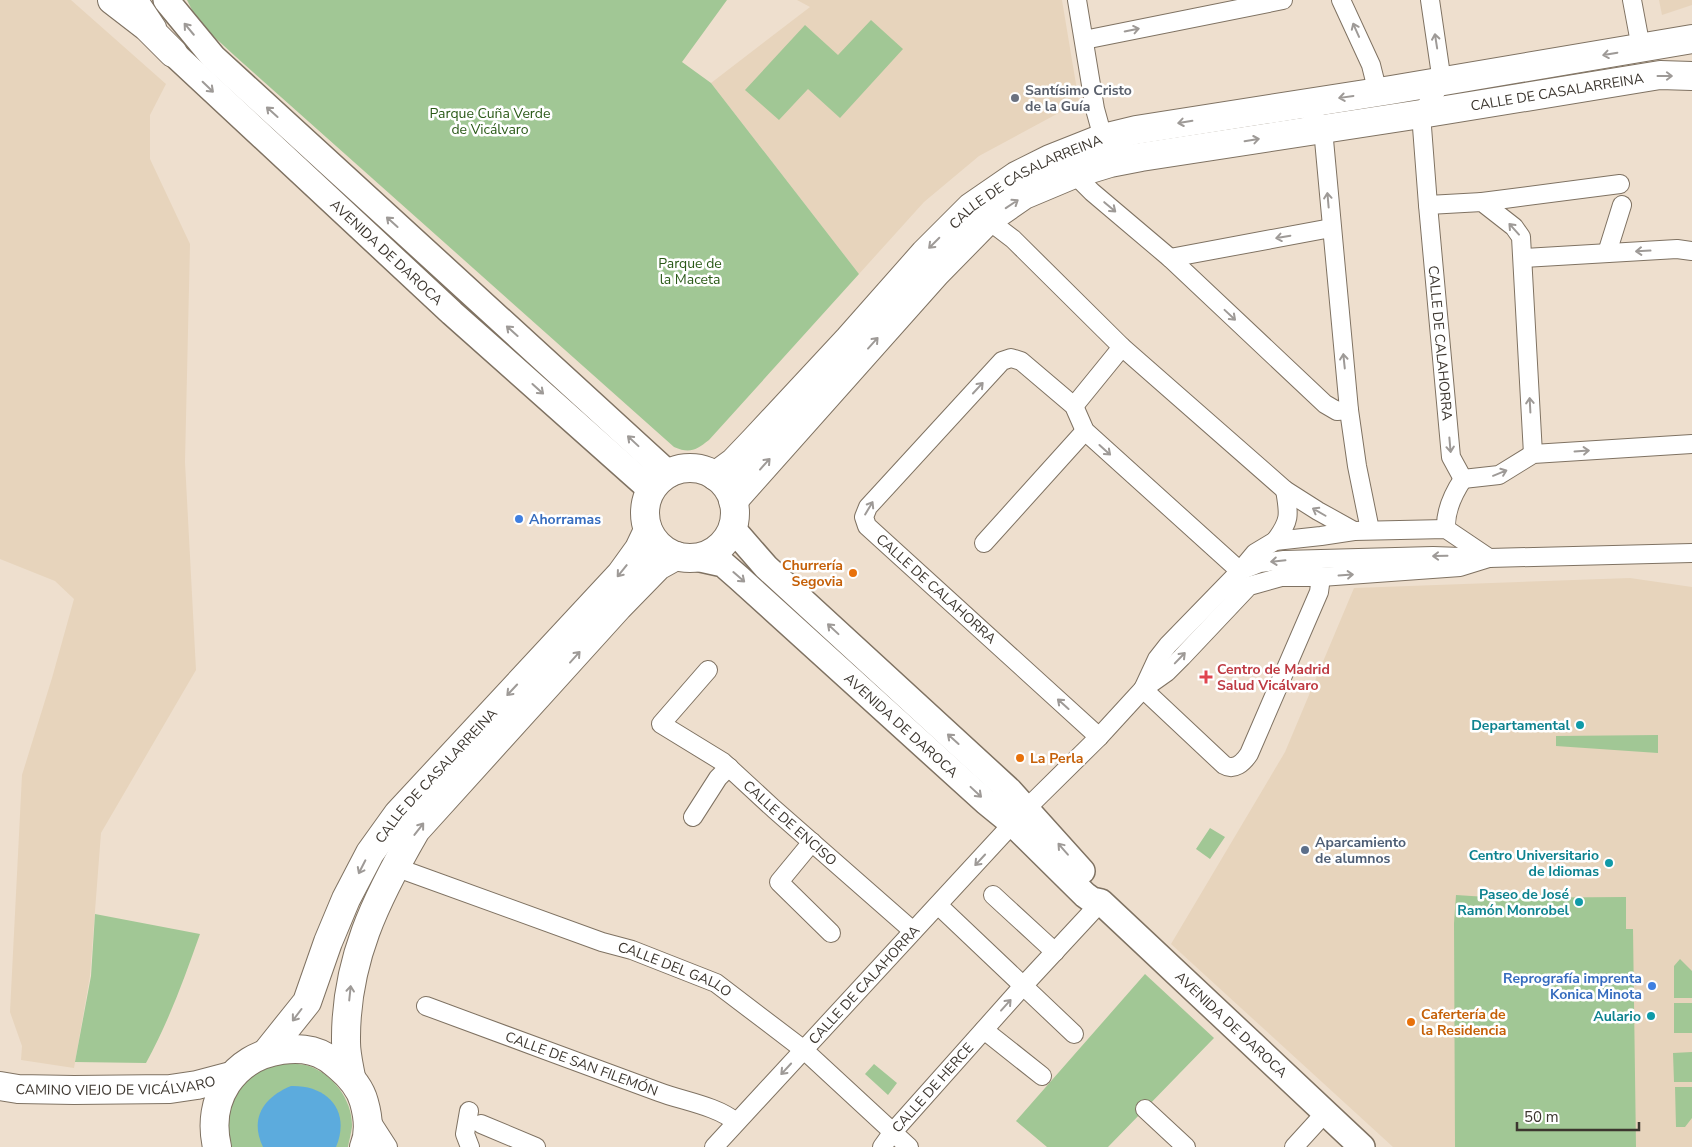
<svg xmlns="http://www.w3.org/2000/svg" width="1692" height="1147" font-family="'Nunito Sans',sans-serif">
<rect width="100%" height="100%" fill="#eedfce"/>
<!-- built -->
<path fill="#e7d4bc" d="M 0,0 L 71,0 L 166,84 L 150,115 L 150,159 L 190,244 L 185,462 L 196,670 L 101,833 L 90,976 L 74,1068 L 21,1060 L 22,1046 L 10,1012 L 22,775 L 52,678 L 74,599 L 55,581 L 0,559 Z
M 797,0 L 1062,0 L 1079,102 L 979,156 L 924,202 L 859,274 L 711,83 L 810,7 Z
M 1659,0 L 1692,0 L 1692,5 L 1662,15 Z
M 1630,578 L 1692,587 L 1692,1147 L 1393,1147 L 1171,944 L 1285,752 L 1354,588 Z"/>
<!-- green -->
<path fill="#a1c795" d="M 187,0 L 727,0 L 682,62 L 711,83 L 859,274 L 709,440 C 696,450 690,454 674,447 L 235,56 L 198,22 Z
M 871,20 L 903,49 L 840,118 L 808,89 L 779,120 L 745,90 L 805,25 L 838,55 Z
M 1658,735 L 1658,753 L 1556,746 L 1556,736 Z
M 1210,828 L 1225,837 L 1210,859 L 1196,849 Z
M 1456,895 L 1502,898 L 1626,897 L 1626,929 L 1633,929 L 1636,1147 L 1455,1147 L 1454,923 Z
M 95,914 L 200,934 C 184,979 169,1021 146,1063 L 75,1062 L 91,976 Z
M 1680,959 L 1692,971 L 1692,998 L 1674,998 L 1674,966 Z
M 1145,974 L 1214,1038 L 1108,1147 L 1047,1147 L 1016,1121 Z
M 1674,1003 L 1692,1003 L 1692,1033 L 1674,1033 Z
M 1692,1052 L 1692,1082 L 1674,1082 L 1673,1053 Z
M 290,1063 C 296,1064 303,1064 309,1066 C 334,1075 353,1101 352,1127 C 351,1134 349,1141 348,1147 L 230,1147 L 226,1114 L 234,1093 L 249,1076 L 268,1066 Z
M 874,1064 L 897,1083 L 888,1095 L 865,1074 Z
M 1675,1087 L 1692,1087 L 1692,1118 L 1685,1127 L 1676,1127 Z"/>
<!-- water -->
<path fill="#5cabdd" d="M 291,1086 C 328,1085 351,1111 336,1147 L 263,1147 C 249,1118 264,1097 291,1086 Z"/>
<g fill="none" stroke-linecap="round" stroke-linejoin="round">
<defs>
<g id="street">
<path d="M 139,0 L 157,27"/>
<path d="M 1077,0 L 1095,109 L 1103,138"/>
<path d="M 1341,0 L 1371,65 L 1378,93"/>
<path id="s1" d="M 1430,0 L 1442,82 L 1421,114 L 1428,205 L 1451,457 L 1463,479"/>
<path d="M 1632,0 L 1641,48"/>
<path d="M 1084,40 L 1283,0"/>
<path d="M 1304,103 L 1323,129 L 1349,410 L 1357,466 L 1370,530"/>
<path d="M 1074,174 L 1092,192 L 1170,258 L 1325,404 L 1337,411 L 1349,410"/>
<path d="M 1482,202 L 1620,184"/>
<path d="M 1428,205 L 1482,202 L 1514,227 L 1521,237 L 1533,454"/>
<path d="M 988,220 L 1013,239 L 1122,347 L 1285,490 L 1318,511 L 1354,531"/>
<path d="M 1607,253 L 1622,205"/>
<path d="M 1170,258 L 1331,228"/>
<path d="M 1523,258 L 1677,249 L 1692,251"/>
<path d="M 1074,406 L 1122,347"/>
<path d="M 1463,479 L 1499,475 L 1533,454 L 1692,444"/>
<path d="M 1446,529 C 1445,510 1453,494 1463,479"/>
<path d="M 1275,541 C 1291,520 1289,514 1285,490"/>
<path d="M 984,543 L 1085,431"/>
<path id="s2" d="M 708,670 L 661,724 L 723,762 L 774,809 L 913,931"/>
<path d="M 1144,687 L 1157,659 L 1168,645 L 1240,571 L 1260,563 L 1284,560 L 1433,556 L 1489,558 L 1692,553"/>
<path d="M 1143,689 L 1224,765 C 1234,771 1243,763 1249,754 L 1319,592 L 1321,577"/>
<path d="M 1099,737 L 867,526 L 864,517 L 868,507 L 1002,361 L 1011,358 L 1021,361 L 1074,406 L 1085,431 L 1240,571 L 1255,553 L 1275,541 L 1321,536 L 1354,531 L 1446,529 L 1489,558"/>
<path d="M 693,817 L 718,778 L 729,767"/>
<path d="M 812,842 L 779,882 L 831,933"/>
<path id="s3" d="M 395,867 L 602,942 L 632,950 L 716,983 L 804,1050 L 909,1147"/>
<path d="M 993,895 L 1055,952"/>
<path d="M 938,905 L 1074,1034"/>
<path id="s4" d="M 426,1006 C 504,1035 581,1063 659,1092 C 683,1101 717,1106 736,1122"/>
<path d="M 984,1030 L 1042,1076"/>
<path d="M 1145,1109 L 1186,1147"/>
<path d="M 469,1111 L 465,1134 L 470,1147"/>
<path d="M 368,1116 L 388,1147"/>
<path d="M 481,1124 L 536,1147"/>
<path id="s5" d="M 714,1147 L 1027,808 L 1099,737 L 1143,689 L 1167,672 L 1182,657 L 1249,586 L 1281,577 L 1321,577 L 1460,567 L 1489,558"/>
<path id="s6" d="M 882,1147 L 892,1133 L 1023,986 L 1101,902"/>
<path d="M 1294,1147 L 1325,1113"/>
</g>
<g id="secondary">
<path d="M 166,0 L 213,57 L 669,474"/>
<path id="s7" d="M 173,53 L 452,313 L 651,490"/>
<path d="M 732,528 L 766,567 L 1010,791 L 1082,871"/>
<path id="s8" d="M 696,558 L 723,564 L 739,578 L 986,802 L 1013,824 L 1085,895 L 1092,900 L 1101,902 L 1362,1147"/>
</g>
<g id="primary">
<circle cx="690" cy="513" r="45"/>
<path id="s9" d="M 715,476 L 734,462 L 755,440 L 849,339 L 925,253 L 971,207 L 1016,176 L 1050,159 L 1103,138 L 1136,130 L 1391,90 L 1692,39"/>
<path id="s10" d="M 733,501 L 936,273 L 988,220 L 1024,195 L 1074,174 L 1110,163 L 1141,157 L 1421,114 L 1660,75 L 1692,76"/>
<path id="s11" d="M 267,1052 L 307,1002 L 328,942 L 346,899 L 370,853 L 398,814 L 621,574 L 639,549 L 648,530"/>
<path d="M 351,1077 C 349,1066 346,1054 346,1042 C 345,961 376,899 416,830 L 618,607 L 658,566 L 676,556"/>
<path id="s12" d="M 0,1086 L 18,1089 L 74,1090 L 170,1089 L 197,1085 L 231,1076"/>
<path d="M 217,1147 C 206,1099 233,1057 282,1050 C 296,1048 313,1049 326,1057 C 330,1059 334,1063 338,1066 C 350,1076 360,1087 364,1102 C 368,1116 370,1133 364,1147"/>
</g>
<path id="highway" d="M 112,0 L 147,27 L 173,53"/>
</defs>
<!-- street casing -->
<use href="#street" stroke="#7f7262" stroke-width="20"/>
<!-- secondary casing -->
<use href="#secondary" stroke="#7f7262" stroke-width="28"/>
<!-- primary casing -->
<use href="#primary" stroke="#7f7262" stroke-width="30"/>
<!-- highway casing -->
<use href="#highway" stroke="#7f7262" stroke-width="30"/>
<!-- street -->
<use href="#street" stroke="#fff" stroke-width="18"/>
<!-- secondary -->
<use href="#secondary" stroke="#fff" stroke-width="25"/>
<!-- primary -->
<use href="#primary" stroke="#fff" stroke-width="28"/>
<!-- highway -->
<use href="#highway" stroke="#fff" stroke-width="28"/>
</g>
<!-- one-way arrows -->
<defs><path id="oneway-shaft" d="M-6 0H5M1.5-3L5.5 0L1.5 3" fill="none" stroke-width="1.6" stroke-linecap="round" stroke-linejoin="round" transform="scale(1.25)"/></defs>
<g stroke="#9e9a97">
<use href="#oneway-shaft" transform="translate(189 29) rotate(-130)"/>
<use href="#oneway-shaft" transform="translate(1132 30) rotate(-11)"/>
<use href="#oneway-shaft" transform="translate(1356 30) rotate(-114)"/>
<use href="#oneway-shaft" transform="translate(1436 41) rotate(-99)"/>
<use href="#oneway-shaft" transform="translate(1610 54) rotate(170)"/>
<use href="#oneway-shaft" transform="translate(1665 76)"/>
<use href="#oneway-shaft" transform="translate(208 87) rotate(44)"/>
<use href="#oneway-shaft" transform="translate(1346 97) rotate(172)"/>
<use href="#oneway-shaft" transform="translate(272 112) rotate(-138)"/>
<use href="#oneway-shaft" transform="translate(1185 122) rotate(171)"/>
<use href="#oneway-shaft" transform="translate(1252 140) rotate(-9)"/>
<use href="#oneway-shaft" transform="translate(1328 200) rotate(-95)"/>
<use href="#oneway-shaft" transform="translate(1012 204) rotate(-34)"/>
<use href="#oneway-shaft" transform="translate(1110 207) rotate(40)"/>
<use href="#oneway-shaft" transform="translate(392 222) rotate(-138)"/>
<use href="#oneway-shaft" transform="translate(1514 229) rotate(-132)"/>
<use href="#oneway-shaft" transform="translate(1283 237) rotate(170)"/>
<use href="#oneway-shaft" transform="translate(934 243) rotate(135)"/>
<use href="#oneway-shaft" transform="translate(1643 251) rotate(177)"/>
<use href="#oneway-shaft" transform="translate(1230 315) rotate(43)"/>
<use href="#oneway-shaft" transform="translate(512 331) rotate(-138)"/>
<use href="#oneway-shaft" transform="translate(873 343) rotate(-48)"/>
<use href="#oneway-shaft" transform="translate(1344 361) rotate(-96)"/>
<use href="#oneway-shaft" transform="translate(978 388) rotate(-47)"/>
<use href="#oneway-shaft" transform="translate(538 389) rotate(42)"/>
<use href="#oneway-shaft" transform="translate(1530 405) rotate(-93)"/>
<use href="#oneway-shaft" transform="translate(633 441) rotate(-137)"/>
<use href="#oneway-shaft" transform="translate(1450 445) rotate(85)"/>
<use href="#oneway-shaft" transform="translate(1105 450) rotate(42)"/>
<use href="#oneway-shaft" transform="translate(1582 451) rotate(-4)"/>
<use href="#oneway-shaft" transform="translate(765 464) rotate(-48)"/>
<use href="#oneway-shaft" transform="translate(1500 473) rotate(-22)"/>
<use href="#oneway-shaft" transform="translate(869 508) rotate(-59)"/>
<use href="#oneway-shaft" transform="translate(1319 512) rotate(-150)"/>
<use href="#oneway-shaft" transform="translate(1440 556) rotate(179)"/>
<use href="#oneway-shaft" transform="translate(1278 561) rotate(174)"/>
<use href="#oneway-shaft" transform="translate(622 571) rotate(129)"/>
<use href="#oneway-shaft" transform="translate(1346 575) rotate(-4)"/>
<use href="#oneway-shaft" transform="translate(739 577) rotate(41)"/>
<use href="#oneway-shaft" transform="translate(833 629) rotate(-137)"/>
<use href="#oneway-shaft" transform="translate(575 657) rotate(-48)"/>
<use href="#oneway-shaft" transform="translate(1180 658) rotate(-46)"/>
<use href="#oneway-shaft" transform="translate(512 690) rotate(133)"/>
<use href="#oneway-shaft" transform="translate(1063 704) rotate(-138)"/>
<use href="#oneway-shaft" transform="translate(953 739) rotate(-138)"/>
<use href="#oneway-shaft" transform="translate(976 792) rotate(43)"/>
<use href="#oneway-shaft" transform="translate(419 829) rotate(-52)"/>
<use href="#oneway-shaft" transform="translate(1063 849) rotate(-131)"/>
<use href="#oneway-shaft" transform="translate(980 860) rotate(133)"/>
<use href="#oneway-shaft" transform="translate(362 867) rotate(117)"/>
<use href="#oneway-shaft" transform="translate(350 993) rotate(-84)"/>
<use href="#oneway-shaft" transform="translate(1006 1005) rotate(-48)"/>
<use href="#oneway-shaft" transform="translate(297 1015) rotate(127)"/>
<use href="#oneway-shaft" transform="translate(786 1069) rotate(133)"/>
</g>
<!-- markers -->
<circle fill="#6b7280" stroke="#fff" stroke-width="2" cx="1015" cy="98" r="5"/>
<g fill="#3f7fe0" stroke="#fff" stroke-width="2">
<circle cx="519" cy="519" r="5"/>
<circle cx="1652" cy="986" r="5"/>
</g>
<g fill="#e8710a" stroke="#fff" stroke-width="2">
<circle cx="853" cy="573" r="5"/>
<circle cx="1020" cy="758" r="5"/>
<circle cx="1411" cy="1022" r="5"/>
</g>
<path fill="#e0444e" stroke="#fff" stroke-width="2" d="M1203.5 669.5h5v5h5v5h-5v5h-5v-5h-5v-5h5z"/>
<g fill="#0f9aa8" stroke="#fff" stroke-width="2">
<circle cx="1580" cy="725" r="5"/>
<circle cx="1609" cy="863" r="5"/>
<circle cx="1579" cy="902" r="5"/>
<circle cx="1651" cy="1016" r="5"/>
</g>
<circle fill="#5c6f8a" stroke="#fff" stroke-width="2" cx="1305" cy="850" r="5"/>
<g text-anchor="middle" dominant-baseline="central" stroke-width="5" stroke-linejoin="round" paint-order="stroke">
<!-- worship labels -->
<g font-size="14" font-weight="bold" fill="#5b616d" stroke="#fff" text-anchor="start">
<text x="1025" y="90">Santísimo Cristo<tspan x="1025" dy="16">de la Guía</tspan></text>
</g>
<!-- street labels -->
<g font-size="14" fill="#3c362f" stroke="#fff">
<text stroke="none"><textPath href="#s10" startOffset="968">CALLE DE CASALARREINA</textPath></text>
<text stroke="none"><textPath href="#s9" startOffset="432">CALLE DE CASALARREINA</textPath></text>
<text stroke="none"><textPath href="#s7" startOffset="292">AVENIDA DE DAROCA</textPath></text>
<text stroke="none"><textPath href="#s1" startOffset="351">CALLE DE CALAHORRA</textPath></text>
<text transform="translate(936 589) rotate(42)">CALLE DE CALAHORRA</text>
<text stroke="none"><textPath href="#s8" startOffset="268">AVENIDA DE DAROCA</textPath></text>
<text stroke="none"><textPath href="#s11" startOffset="328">CALLE DE CASALARREINA</textPath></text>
<text stroke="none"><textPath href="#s2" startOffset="235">CALLE DE ENCISO</textPath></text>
<text stroke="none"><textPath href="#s3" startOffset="298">CALLE DEL GALLO</textPath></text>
<text stroke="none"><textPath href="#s5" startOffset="221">CALLE DE CALAHORRA</textPath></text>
<text stroke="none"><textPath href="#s8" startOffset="715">AVENIDA DE DAROCA</textPath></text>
<text stroke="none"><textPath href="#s4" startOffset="166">CALLE DE SAN FILEMÓN</textPath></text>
<text stroke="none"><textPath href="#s12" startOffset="116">CAMINO VIEJO DE VICÁLVARO</textPath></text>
<text stroke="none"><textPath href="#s6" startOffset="78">CALLE DE HERCE</textPath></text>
</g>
<!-- park labels -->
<g font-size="14" fill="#2a5917" stroke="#fff">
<text x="490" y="113">Parque Cuña Verde<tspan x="490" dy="16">de Vicálvaro</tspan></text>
<text x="690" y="263">Parque de<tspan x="690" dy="16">la Maceta</tspan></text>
</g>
<!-- shop labels -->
<g font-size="14" font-weight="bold" fill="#366cbe" stroke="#fff" text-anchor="start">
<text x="529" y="519">Ahorramas</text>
<text x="1642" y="978" text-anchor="end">Reprografía imprenta<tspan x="1642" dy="16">Konica Minota</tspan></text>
</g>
<!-- food labels -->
<g font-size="14" font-weight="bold" fill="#c56008" stroke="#fff" text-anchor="start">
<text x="843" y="565" text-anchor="end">Churrería<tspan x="843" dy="16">Segovia</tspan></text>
<text x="1030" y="758">La Perla</text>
<text x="1421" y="1014">Cafertería de<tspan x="1421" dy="16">la Residencia</tspan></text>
</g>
<!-- health labels -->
<g font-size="14" font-weight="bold" fill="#be3a42" stroke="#fff" text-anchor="start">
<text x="1217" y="669">Centro de Madrid<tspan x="1217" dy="16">Salud Vicálvaro</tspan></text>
</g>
<!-- culture labels -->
<g font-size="14" font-weight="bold" fill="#0d838f" stroke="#fff" text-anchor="end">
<text x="1570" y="725">Departamental</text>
<text x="1599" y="855">Centro Universitario<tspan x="1599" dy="16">de Idiomas</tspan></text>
<text x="1569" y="894">Paseo de José<tspan x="1569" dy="16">Ramón Monrobel</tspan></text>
<text x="1641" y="1016">Aulario</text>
</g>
<!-- service labels -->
<g font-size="14" font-weight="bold" fill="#4e5e75" stroke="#fff" text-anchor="start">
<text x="1315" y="842">Aparcamiento<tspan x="1315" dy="16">de alumnos</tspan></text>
</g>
</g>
<!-- scale -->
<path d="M1517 1122v8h122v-8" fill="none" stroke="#3c362f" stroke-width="2.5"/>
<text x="1524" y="1122" font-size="15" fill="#3c362f" stroke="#ffffff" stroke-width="4" paint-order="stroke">50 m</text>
</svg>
